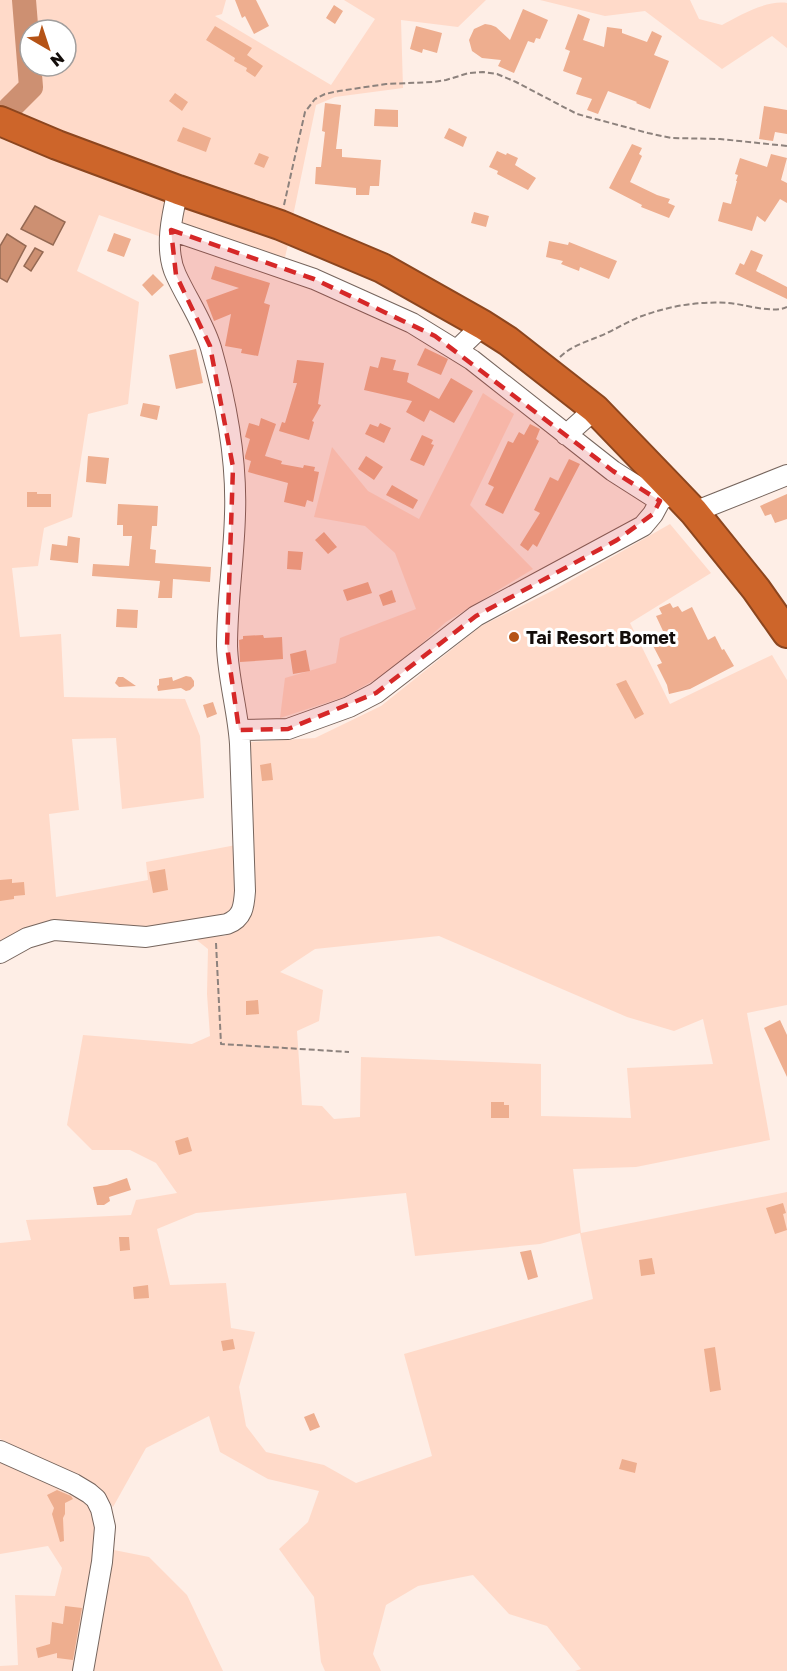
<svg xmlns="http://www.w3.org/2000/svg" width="787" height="1671" font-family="'Golos Text',sans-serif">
<rect width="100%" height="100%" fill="#feeee6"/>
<!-- green -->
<path fill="#ffdac9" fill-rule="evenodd" d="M 0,0 L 226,0 L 222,14 L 215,16 L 331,85 L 375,19 L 344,0 L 486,0 L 458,27 L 401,20 L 403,88 L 335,97 L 316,105 L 293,216 L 0,110 ZM 30,30 L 66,30 L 66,66 L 30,66 Z
M 540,0 L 690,0 L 699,19 L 722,25 C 740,15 766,0 787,3 L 787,48 L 772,36 L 722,69 L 645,11 L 605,16 Z
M 0,134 L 289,240 L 280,279 L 99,215 L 77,271 L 139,302 L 128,404 L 88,414 L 72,517 L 44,528 L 38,566 L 12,568 L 20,637 L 61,634 L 64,697 L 185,699 L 200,736 L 204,798 L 122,809 L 116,738 L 72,739 L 79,810 L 49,814 L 56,897 L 148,880 L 146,862 L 236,845 L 236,909 L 225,920 L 147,934 L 57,923 L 0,945 Z
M 483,393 L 514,414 L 470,505 L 533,569 L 446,622 L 391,671 L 344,697 L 280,718 L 285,678 L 336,663 L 340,638 L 416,609 L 395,553 L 365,526 L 314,517 L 332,447 L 368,491 L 419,519 Z
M 670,524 L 711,573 L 630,623 L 670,704 L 772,655 L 787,680 L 787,1005 L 747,1013 L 770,1140 L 636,1167 L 573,1169 L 581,1233 L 787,1192 L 787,1671 L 575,1671 L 581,1669 L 547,1626 L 509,1614 L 473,1575 L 418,1586 L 386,1605 L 373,1654 L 381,1671 L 325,1671 L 321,1662 L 314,1597 L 279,1549 L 308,1522 L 319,1491 L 268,1479 L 220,1452 L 209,1416 L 146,1448 L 113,1507 L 101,1489 L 0,1439 L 0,1243 L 31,1240 L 26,1220 L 131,1215 L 136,1200 L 177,1193 L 156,1163 L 130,1150 L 92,1150 L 67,1125 L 83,1035 L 192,1044 L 210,1036 L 207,994 L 208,949 L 193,937 L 225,936 L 244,926 L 252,906 L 250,742 L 315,738 L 381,706 L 481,626 L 554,590 ZM 439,936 L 627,1017 L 674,1031 L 703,1019 L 713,1064 L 627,1068 L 631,1118 L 541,1116 L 541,1064 L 361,1057 L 360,1117 L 334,1119 L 322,1106 L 302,1105 L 297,1031 L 319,1021 L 323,990 L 280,972 L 315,949 ZM 406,1193 L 415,1256 L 540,1244 L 580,1233 L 593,1299 L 404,1354 L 432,1456 L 356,1483 L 324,1465 L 266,1452 L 246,1426 L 239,1387 L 255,1332 L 231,1328 L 226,1283 L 170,1285 L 157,1229 L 196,1213 Z
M 0,1461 L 77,1491 L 90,1509 L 98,1530 L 76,1671 L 0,1671 L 0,1666 L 18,1665 L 15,1595 L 55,1596 L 62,1568 L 48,1546 L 0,1554 Z
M 114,1550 L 149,1557 L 187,1595 L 223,1671 L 94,1671 Z"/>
<!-- water -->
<path fill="#cd9072" stroke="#956953" stroke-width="1.5" d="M 35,206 L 65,222 L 53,245 L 21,229 Z
M 7,234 L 26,246 L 7,282 L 0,278 L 0,246 Z
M 35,248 L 43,252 L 31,271 L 24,266 Z"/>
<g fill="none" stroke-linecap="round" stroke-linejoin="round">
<!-- river -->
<path stroke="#cd9072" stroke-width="24" d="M 0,118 L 31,87 L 24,0"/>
</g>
<!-- building -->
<path fill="#eeae8f" d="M 235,0 L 256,0 L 269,26 L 254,34 L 245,16 L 242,18 Z
M 334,5 L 343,11 L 335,24 L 326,18 Z
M 523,9 L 548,20 L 540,39 L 536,38 L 534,43 L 528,41 L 514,73 L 498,66 L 501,60 L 482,58 L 472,51 L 469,40 L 474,29 L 485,24 L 491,25 L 496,27 L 510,40 Z
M 578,14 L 590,19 L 583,40 L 604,47 L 607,27 L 622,29 L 622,33 L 647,42 L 652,31 L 662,36 L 654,55 L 669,61 L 650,109 L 636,103 L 637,102 L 608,91 L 598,114 L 587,110 L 592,99 L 576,94 L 582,78 L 563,71 L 570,51 L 565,49 Z
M 215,26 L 252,48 L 247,55 L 263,66 L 255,77 L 246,71 L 247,68 L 234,61 L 235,58 L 206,40 Z
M 416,26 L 442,33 L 437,53 L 423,49 L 422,53 L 410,49 Z
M 175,93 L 188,102 L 182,111 L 169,101 Z
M 325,103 L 341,105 L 336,149 L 342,149 L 342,157 L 381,160 L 379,186 L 370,186 L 369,195 L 356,195 L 356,188 L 315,184 L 316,167 L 321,167 L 325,132 L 322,131 Z
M 764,106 L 787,110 L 787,134 L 775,132 L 773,141 L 759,139 Z
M 375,109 L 398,110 L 398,127 L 374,126 Z
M 183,127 L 211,138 L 206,152 L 177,141 Z
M 449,128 L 467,137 L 463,147 L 444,138 Z
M 632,144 L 642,148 L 639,154 L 642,156 L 630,182 L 657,195 L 670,199 L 668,203 L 675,206 L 669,218 L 641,207 L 642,205 L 609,188 Z
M 497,151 L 506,155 L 507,153 L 518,158 L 515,165 L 536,178 L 528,190 L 497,174 L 498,171 L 489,167 Z
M 259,153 L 269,157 L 264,168 L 254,164 Z
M 771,154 L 787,158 L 781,180 L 787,183 L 787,203 L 780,199 L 765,222 L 757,216 L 752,231 L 718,221 L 723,202 L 731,204 L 737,181 L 736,181 L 738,175 L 735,174 L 740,158 L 767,167 Z
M 474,212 L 489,216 L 486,227 L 471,223 Z
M 114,233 L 131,239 L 124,257 L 107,251 Z
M 549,241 L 568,245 L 569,242 L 617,261 L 609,279 L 580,267 L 579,271 L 561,264 L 563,261 L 546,257 Z
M 751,250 L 763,255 L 756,271 L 787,287 L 787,299 L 735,274 L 740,263 L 744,265 Z
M 215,266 L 270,283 L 264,303 L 270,305 L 258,356 L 241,353 L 242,349 L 225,346 L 231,314 L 214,321 L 206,300 L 239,288 L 211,279 Z
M 153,274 L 164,285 L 152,296 L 142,285 Z
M 425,348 L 448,359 L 441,375 L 417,365 Z
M 196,349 L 203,383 L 176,389 L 169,355 Z
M 381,357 L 396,360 L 393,370 L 409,373 L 407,382 L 439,399 L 451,378 L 473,391 L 454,423 L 430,410 L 424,422 L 406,412 L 412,401 L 364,390 L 370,366 L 378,368 Z
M 297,360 L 324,363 L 318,404 L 321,405 L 312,421 L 314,422 L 309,440 L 279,431 L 282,422 L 285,423 L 297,383 L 293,383 Z
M 143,403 L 160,406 L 157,420 L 140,416 Z
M 261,418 L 276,424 L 265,456 L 282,461 L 281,464 L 303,468 L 304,465 L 315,467 L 314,471 L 319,472 L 313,502 L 307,500 L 305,507 L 284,502 L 288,483 L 248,472 L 251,461 L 245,459 L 245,456 L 250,439 L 245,437 L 249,423 L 259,426 Z
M 380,423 L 391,428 L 384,443 L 365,434 L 370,424 L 378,427 Z
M 530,424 L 540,429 L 536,439 L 539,441 L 503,514 L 485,505 L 494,487 L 488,484 L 508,441 L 513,443 L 519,432 L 524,435 Z
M 422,435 L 433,440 L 431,444 L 434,445 L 424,466 L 410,460 Z
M 88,456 L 109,458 L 106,484 L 86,482 Z
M 366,456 L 383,467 L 374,480 L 358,469 Z
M 569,459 L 580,464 L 537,547 L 533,544 L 528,551 L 520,545 L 540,513 L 534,510 L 550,477 L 558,481 Z
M 392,485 L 418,500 L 413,509 L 386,495 Z
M 27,492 L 37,492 L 37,494 L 51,494 L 51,507 L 27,507 Z
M 787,494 L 787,519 L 775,523 L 771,514 L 765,516 L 760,506 Z
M 118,504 L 158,506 L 157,526 L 152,526 L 150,549 L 156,550 L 155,563 L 211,567 L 210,582 L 173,579 L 172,598 L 158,598 L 160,581 L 92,576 L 93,564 L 129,566 L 132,536 L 123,536 L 123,525 L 117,525 Z
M 324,532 L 337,547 L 328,554 L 315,540 Z
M 68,536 L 80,538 L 78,563 L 50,560 L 52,544 L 67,546 Z
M 288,551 L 303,552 L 301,570 L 287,569 Z
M 368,582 L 372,593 L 347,601 L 343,590 Z
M 392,590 L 396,602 L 383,606 L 379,595 Z
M 670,603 L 673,608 L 678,606 L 682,612 L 692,607 L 708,640 L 715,636 L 722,650 L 724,649 L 734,666 L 690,689 L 669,694 L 667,685 L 657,665 L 662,663 L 649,638 L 663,631 L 656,616 L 662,614 L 659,608 Z
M 117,609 L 138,610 L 137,628 L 116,627 Z
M 263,635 L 264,638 L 282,637 L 283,659 L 240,662 L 239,640 L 243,639 L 243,636 Z
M 306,650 L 310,671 L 293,674 L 290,654 Z
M 186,676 L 191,677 L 194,681 L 194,686 L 190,690 L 186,691 L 181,688 L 158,691 L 157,686 L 159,685 L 159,679 L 172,677 L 173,681 Z
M 118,677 L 123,677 L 136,686 L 119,687 L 115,683 Z
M 626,680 L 644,714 L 635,719 L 616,684 Z
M 213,702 L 217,714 L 207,718 L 203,705 Z
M 271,763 L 273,780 L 262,781 L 260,765 Z
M 165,869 L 168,890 L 153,893 L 149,872 Z
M 12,879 L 12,883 L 24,882 L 25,895 L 14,896 L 14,899 L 0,901 L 0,880 Z
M 258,1000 L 259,1014 L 246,1015 L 246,1001 Z
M 780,1020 L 787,1035 L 787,1077 L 764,1028 Z
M 491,1102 L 504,1102 L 504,1105 L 509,1105 L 509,1118 L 491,1118 Z
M 188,1137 L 192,1151 L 179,1155 L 175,1141 Z
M 127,1178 L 131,1190 L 109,1197 L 110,1201 L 104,1205 L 97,1205 L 93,1187 L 107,1185 Z
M 783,1203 L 786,1213 L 783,1214 L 787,1230 L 775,1234 L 766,1208 Z
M 119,1237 L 129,1237 L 130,1250 L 120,1251 Z
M 531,1250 L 538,1277 L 528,1280 L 520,1252 Z
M 652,1258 L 655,1274 L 641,1276 L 639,1260 Z
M 148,1285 L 149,1298 L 134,1299 L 133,1287 Z
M 233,1339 L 235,1349 L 223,1351 L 221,1341 Z
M 715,1347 L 721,1390 L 710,1392 L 704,1349 Z
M 314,1413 L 320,1427 L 310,1431 L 304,1417 Z
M 622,1459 L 637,1463 L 635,1473 L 619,1469 Z
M 57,1490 L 71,1496 L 73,1499 L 65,1503 L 65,1514 L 63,1518 L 64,1541 L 60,1542 L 52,1514 L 54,1508 L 47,1495 Z
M 65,1606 L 82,1608 L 73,1660 L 57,1658 L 57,1653 L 38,1658 L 36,1648 L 50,1644 L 52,1622 L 63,1624 Z"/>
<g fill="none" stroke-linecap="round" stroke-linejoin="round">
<defs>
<path id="minor" d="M 171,230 L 314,279 L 412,323 L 472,360 L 613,471 L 660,501
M 457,350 L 483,325
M 566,435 L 595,409
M 694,512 L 787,475
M 239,730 L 288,729 L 349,707 L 376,693 L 476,616 L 643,526 L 653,514 L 660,501 L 668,495
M 0,953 L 27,938 L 54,930 L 146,937 L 227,924 C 243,918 244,906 245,891 L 240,744 C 238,711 228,679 227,646 C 227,602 234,558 235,514 C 237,459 226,401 211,348 C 203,322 187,299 176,275 C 164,250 172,215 178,190
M 0,1451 L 74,1484 L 89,1493 L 96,1499 L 101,1509 L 105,1527 L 102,1562 L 83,1671"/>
<path id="highway" d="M 0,121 L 57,145 L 178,190 L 280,225 L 382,268 L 483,325 L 508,341 L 595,409 L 674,491 L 694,512 L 756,589 L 787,633"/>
</defs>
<!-- minor casing -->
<use href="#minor" stroke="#76655d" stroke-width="22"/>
<!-- highway casing -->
<use href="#highway" stroke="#8c461f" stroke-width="32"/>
<!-- path -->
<path stroke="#8d827d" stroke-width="2" stroke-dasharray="6 3" stroke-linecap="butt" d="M 284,205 L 305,112 L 315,99 L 325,94 L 339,91 L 386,84 L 433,82 L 446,80 L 469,73 L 483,72 L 497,74 L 516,82 L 577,114 L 648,133 L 671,138 L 720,139 L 787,146
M 560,357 C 571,346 586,342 600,336 C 615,330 628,321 642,316 C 669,306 699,301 728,303 C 745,304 772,314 787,307
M 216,943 L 221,1044 L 349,1052"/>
<!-- minor -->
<use href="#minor" stroke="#fff" stroke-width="20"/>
<!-- highway -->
<use href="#highway" stroke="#cd652a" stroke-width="28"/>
</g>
<!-- marked area -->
<path fill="#d62828" fill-opacity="0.2" stroke="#d62828" stroke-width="4.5" stroke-dasharray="12 8" stroke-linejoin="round" d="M 171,230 L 314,279 L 435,336 L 613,471 L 660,501 L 653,514 L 617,540 L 476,616 L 376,693 L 288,729 L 239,730 L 227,646 L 233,467 L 210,346 L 176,275 Z"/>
<!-- markers -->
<circle fill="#b55316" stroke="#fff" stroke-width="2" cx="514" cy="637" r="6"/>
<g text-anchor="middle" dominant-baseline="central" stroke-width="6" stroke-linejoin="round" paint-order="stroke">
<!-- poi labels -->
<g font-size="18" font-weight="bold" fill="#130d0a" stroke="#fff" text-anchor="start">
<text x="526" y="637">Tai Resort Bomet</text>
</g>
</g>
<!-- north arrow -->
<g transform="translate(48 48) rotate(141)"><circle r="28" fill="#ffffff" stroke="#a19e9d" stroke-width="1.5"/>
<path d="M0-4.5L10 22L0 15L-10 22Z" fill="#b55316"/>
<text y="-9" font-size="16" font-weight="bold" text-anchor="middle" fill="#130d0a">N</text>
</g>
</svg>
